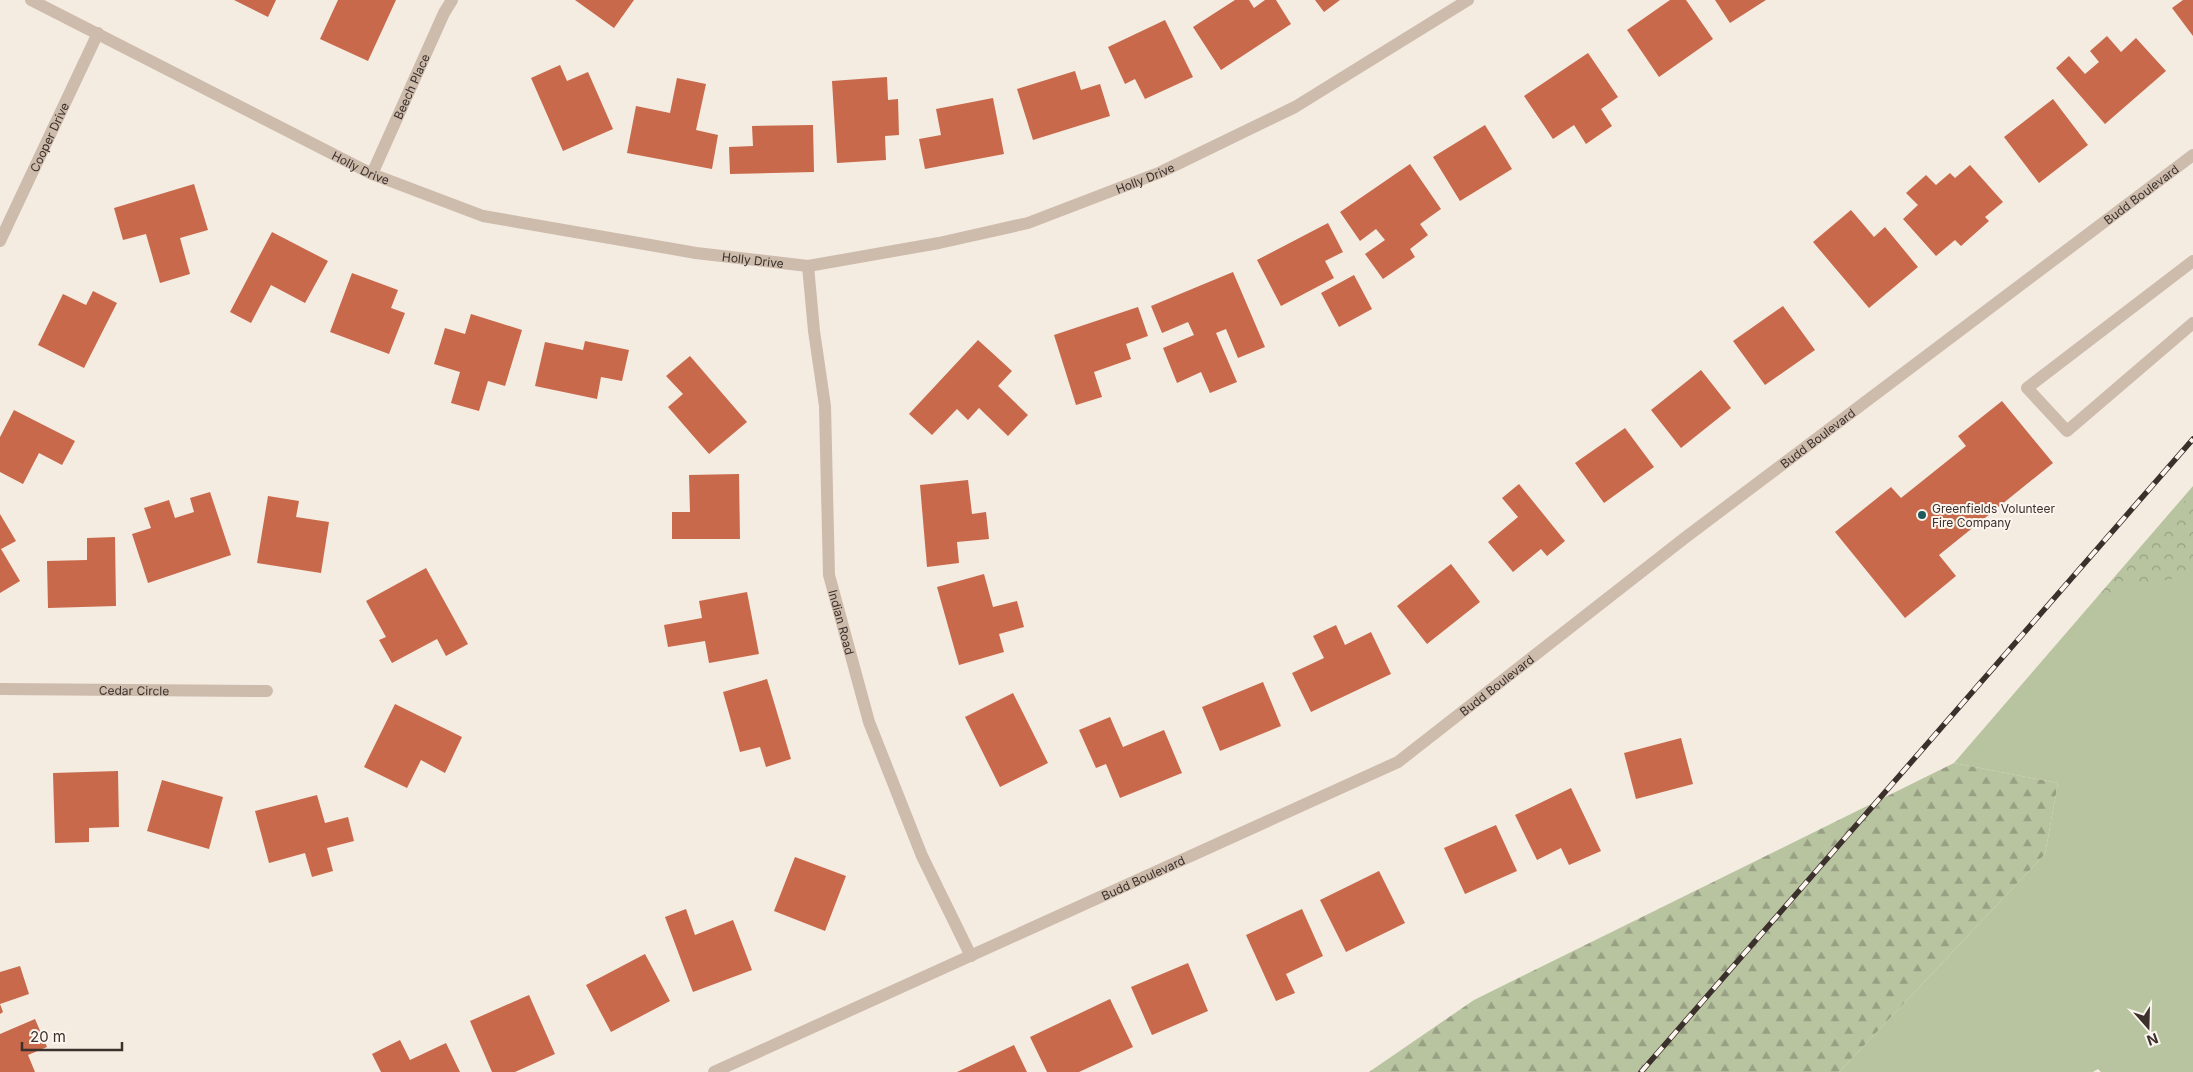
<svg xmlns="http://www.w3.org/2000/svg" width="2193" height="1072" font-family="Inter,sans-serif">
<defs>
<pattern id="forest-firs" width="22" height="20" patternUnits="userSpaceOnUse" patternTransform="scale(1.25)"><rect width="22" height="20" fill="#b8c4a0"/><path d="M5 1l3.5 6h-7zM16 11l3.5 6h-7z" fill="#97a083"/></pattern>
<pattern id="park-crowns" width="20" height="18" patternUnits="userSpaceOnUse" patternTransform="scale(1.25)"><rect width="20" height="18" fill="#b8c4a0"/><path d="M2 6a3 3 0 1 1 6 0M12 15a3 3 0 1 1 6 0" fill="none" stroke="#97a083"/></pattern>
</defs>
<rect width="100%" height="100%" fill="#f4ebe1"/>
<!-- grass -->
<path fill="#b8c4a0" d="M 2193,486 L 2193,1072 L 2101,1072 L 2098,1069 L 2093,1072 L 1839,1072 L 2045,854 L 2058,783 L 1954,763 Z"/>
<!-- forest -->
<path fill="url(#forest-firs)" d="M 1954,763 L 2058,783 L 2045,854 L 1839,1072 L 1369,1072 L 1474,1000 Z"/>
<!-- park -->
<path fill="url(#park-crowns)" d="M 2193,492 L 2193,574 L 2099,595 Z"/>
<!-- building -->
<path fill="#c8694b" d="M 234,0 L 276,0 L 268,17 Z
M 338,0 L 396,0 L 368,61 L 320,39 Z
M 575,0 L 634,0 L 614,28 Z
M 1235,0 L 1249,0 L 1254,8 L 1265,0 L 1276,0 L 1291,24 L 1221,70 L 1193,27 Z
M 1315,0 L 1340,0 L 1324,12 Z
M 1670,0 L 1686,0 L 1713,39 L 1659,77 L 1627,30 Z
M 1715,0 L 1766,0 L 1730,23 Z
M 2183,0 L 2193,0 L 2193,36 L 2172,8 Z
M 1165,20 L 1193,77 L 1145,99 L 1135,79 L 1125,84 L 1108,47 Z
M 2107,36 L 2121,52 L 2136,38 L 2166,71 L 2105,124 L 2056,68 L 2069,56 L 2085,74 L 2099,62 L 2090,51 Z
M 1588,53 L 1618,97 L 1601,109 L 1612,126 L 1586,144 L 1574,125 L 1553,139 L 1524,96 Z
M 560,65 L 567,81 L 588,72 L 613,129 L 563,151 L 531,78 Z
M 1075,71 L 1081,90 L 1100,84 L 1110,116 L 1033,140 L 1017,89 Z
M 887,77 L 888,100 L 898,99 L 899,135 L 885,136 L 886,160 L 837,163 L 832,81 Z
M 677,78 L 706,84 L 696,130 L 718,135 L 712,169 L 627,153 L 636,106 L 670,113 Z
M 993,98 L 1004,154 L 925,169 L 919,139 L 941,135 L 936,109 Z
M 2053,99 L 2088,145 L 2039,183 L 2004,137 Z
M 813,125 L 814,172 L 730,174 L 729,147 L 753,146 L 752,126 Z
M 1485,125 L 1512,169 L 1460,201 L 1433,157 Z
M 1410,164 L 1441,209 L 1420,224 L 1428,235 L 1410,249 L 1415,257 L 1383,279 L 1365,254 L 1385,240 L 1376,229 L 1360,241 L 1340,212 Z
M 1970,165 L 2003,202 L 1985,217 L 1989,221 L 1961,246 L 1955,240 L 1936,256 L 1903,219 L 1918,205 L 1906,193 L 1926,175 L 1936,185 L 1950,173 L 1955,178 Z
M 194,184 L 208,230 L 180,238 L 190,274 L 160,283 L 146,234 L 123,240 L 114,208 Z
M 1851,210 L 1874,237 L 1885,227 L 1918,267 L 1869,308 L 1813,242 Z
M 1328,223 L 1343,252 L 1325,261 L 1334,278 L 1281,306 L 1257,260 Z
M 272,232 L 328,261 L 305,303 L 271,285 L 251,323 L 230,312 Z
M 1233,272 L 1265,347 L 1238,358 L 1226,329 L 1216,333 L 1237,382 L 1210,393 L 1201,372 L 1177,383 L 1163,348 L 1194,335 L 1188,322 L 1162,333 L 1151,306 Z
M 352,273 L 398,290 L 391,308 L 405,313 L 389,354 L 330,332 Z
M 1354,275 L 1372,309 L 1339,327 L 1321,293 Z
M 93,291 L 117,303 L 84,368 L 38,345 L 63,294 L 86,305 Z
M 1783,306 L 1815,350 L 1765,385 L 1733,341 Z
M 1138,307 L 1148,336 L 1126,344 L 1131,359 L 1094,372 L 1102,397 L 1076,405 L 1054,335 Z
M 471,314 L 522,330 L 505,386 L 488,381 L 479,411 L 451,403 L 460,372 L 434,364 L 445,328 L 465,334 Z
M 978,340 L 1012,371 L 998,386 L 1028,415 L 1008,436 L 979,408 L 968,420 L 957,409 L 932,435 L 909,414 Z
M 585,341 L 629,350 L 622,381 L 601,377 L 597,399 L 535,386 L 545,342 L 583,350 Z
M 690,356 L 747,422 L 709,454 L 668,407 L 683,394 L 666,376 Z
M 1701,370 L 1731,408 L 1681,448 L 1651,410 Z
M 2002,401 L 2053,463 L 1939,555 L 1956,576 L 1905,618 L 1835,532 L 1891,487 L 1901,498 L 1966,446 L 1958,436 Z
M 14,410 L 75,441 L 62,465 L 39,453 L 23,484 L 0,472 L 0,437 Z
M 1625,428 L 1654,467 L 1604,503 L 1575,463 Z
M 739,474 L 740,539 L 672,539 L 672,512 L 690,512 L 689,475 Z
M 968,480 L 972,514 L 986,512 L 989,539 L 957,542 L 959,563 L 927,567 L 920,485 Z
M 1519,484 L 1565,541 L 1547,556 L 1541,549 L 1513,572 L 1488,542 L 1518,517 L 1502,498 Z
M 210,492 L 231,555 L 148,583 L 132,534 L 151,528 L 144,508 L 169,500 L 175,518 L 194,512 L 190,498 Z
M 268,496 L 299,501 L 296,517 L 329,522 L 321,573 L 257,563 Z
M 0,514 L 16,541 L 1,549 L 20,581 L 0,593 Z
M 115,537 L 116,606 L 48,608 L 47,561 L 87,560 L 87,538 Z
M 1451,564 L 1480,602 L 1427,644 L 1397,606 Z
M 426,568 L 468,644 L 446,656 L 437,639 L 392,663 L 379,640 L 386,637 L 366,601 Z
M 984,574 L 993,607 L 1017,601 L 1024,627 L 999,634 L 1004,652 L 959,665 L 937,587 Z
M 747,592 L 759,654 L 709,663 L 705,641 L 668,647 L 664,625 L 702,618 L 699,601 Z
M 1336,625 L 1345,645 L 1371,632 L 1391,674 L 1311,712 L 1292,673 L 1324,658 L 1313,636 Z
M 767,679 L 791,759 L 766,767 L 760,747 L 740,752 L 723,692 Z
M 1263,682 L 1281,726 L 1220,751 L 1202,707 Z
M 1013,693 L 1048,763 L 1000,787 L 965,717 Z
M 395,704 L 462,737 L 445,773 L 421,760 L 407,788 L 364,767 Z
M 1110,717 L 1123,747 L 1164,730 L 1182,773 L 1120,798 L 1106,764 L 1096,768 L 1079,730 Z
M 1681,738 L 1693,784 L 1636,799 L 1624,753 Z
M 118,771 L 119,827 L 89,828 L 89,842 L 55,843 L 53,773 Z
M 162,780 L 223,797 L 209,849 L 147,831 Z
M 1571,788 L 1601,851 L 1569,865 L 1561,848 L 1537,860 L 1515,815 Z
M 317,795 L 325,823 L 348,817 L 354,841 L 327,848 L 333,871 L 312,877 L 305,853 L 269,863 L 255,811 Z
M 1496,825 L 1517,871 L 1465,894 L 1444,848 Z
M 795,857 L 846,876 L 825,931 L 774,911 Z
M 1379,871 L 1405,923 L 1346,952 L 1320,900 Z
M 686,909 L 695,935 L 733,920 L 752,970 L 693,992 L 665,917 Z
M 1302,909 L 1323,956 L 1286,974 L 1295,993 L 1276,1001 L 1246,935 Z
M 645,954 L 670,1001 L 611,1032 L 586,985 Z
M 1188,963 L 1208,1011 L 1152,1035 L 1131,987 Z
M 20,966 L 29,994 L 0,1004 L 3,1012 L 0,1014 L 0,972 Z
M 529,995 L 555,1054 L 515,1072 L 492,1072 L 470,1021 Z
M 1110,999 L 1133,1047 L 1079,1072 L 1047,1072 L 1030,1037 Z
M 35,1019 L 47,1047 L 28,1055 L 35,1072 L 0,1072 L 0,1034 Z
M 400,1040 L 410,1060 L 446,1043 L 460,1072 L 381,1072 L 372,1054 Z
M 1014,1045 L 1027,1072 L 957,1072 Z"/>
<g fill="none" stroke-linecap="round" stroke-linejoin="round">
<!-- service -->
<path stroke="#cdbbac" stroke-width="12" d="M 2193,261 L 2027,388 L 2067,431 L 2193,323"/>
<!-- minor -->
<g stroke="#cdbbac" stroke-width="12">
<path id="s1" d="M 31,0 L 372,174 L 483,216 L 696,253 L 808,266 L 939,243 L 1028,223 L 1161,172 L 1295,107 L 1468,0"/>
<path id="s2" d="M 372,174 L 444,13 L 452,0"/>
<path id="s3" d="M 0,241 L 98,33"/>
<path id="s4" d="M 808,266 L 814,331 L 825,406 L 829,575 L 869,722 L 922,856 L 971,956"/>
<path id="s5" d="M 0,689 L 267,691"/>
<path id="s6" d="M 714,1072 L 1398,762 L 1686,537 L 2193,155"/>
</g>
<defs>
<path id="rail" d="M 1641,1072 L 2193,439"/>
</defs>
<!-- rail casing -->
<use href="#rail" stroke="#3b302b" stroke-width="5.5"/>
<!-- rail -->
<use href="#rail" stroke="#fbf5ee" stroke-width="4" stroke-dasharray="11" stroke-linecap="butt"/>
</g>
<!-- markers -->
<circle fill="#1f5a5e" stroke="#fbf5ee" stroke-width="2" cx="1922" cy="515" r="5"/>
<g text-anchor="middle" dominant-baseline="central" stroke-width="4" stroke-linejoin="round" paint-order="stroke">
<!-- street labels -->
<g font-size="12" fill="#3b302b" stroke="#fbf5ee">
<text stroke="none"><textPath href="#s2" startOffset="96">Beech Place</textPath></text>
<text stroke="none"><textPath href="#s3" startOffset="115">Cooper Drive</textPath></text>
<text stroke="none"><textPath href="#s1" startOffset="370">Holly Drive</textPath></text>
<text stroke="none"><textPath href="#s1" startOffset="1180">Holly Drive</textPath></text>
<text stroke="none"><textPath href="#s6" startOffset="1686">Budd Boulevard</textPath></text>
<text stroke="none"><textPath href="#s1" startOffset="775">Holly Drive</textPath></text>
<text stroke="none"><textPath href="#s6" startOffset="1281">Budd Boulevard</textPath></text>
<text stroke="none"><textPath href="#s4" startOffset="359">Indian Road</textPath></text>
<text stroke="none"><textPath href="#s6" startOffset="876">Budd Boulevard</textPath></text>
<text stroke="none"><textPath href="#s5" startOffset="134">Cedar Circle</textPath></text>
<text stroke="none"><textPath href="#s6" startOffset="471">Budd Boulevard</textPath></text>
</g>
<!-- poi labels -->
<g font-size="12" fill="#3b302b" stroke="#fbf5ee" text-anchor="start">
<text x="1932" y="508">Greenfields Volunteer<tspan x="1932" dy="14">Fire Company</tspan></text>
</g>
</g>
<!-- north arrow -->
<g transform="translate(2148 1027) rotate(160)" stroke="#fbf5ee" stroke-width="4" paint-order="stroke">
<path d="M0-4L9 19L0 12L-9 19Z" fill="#3b302b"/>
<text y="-8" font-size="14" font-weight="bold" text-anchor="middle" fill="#3b302b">N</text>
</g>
<!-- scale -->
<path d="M22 1042v8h100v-8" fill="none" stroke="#3b302b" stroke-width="2.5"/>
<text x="30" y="1042" font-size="15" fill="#3b302b" stroke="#fbf5ee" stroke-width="4" paint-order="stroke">20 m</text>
</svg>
